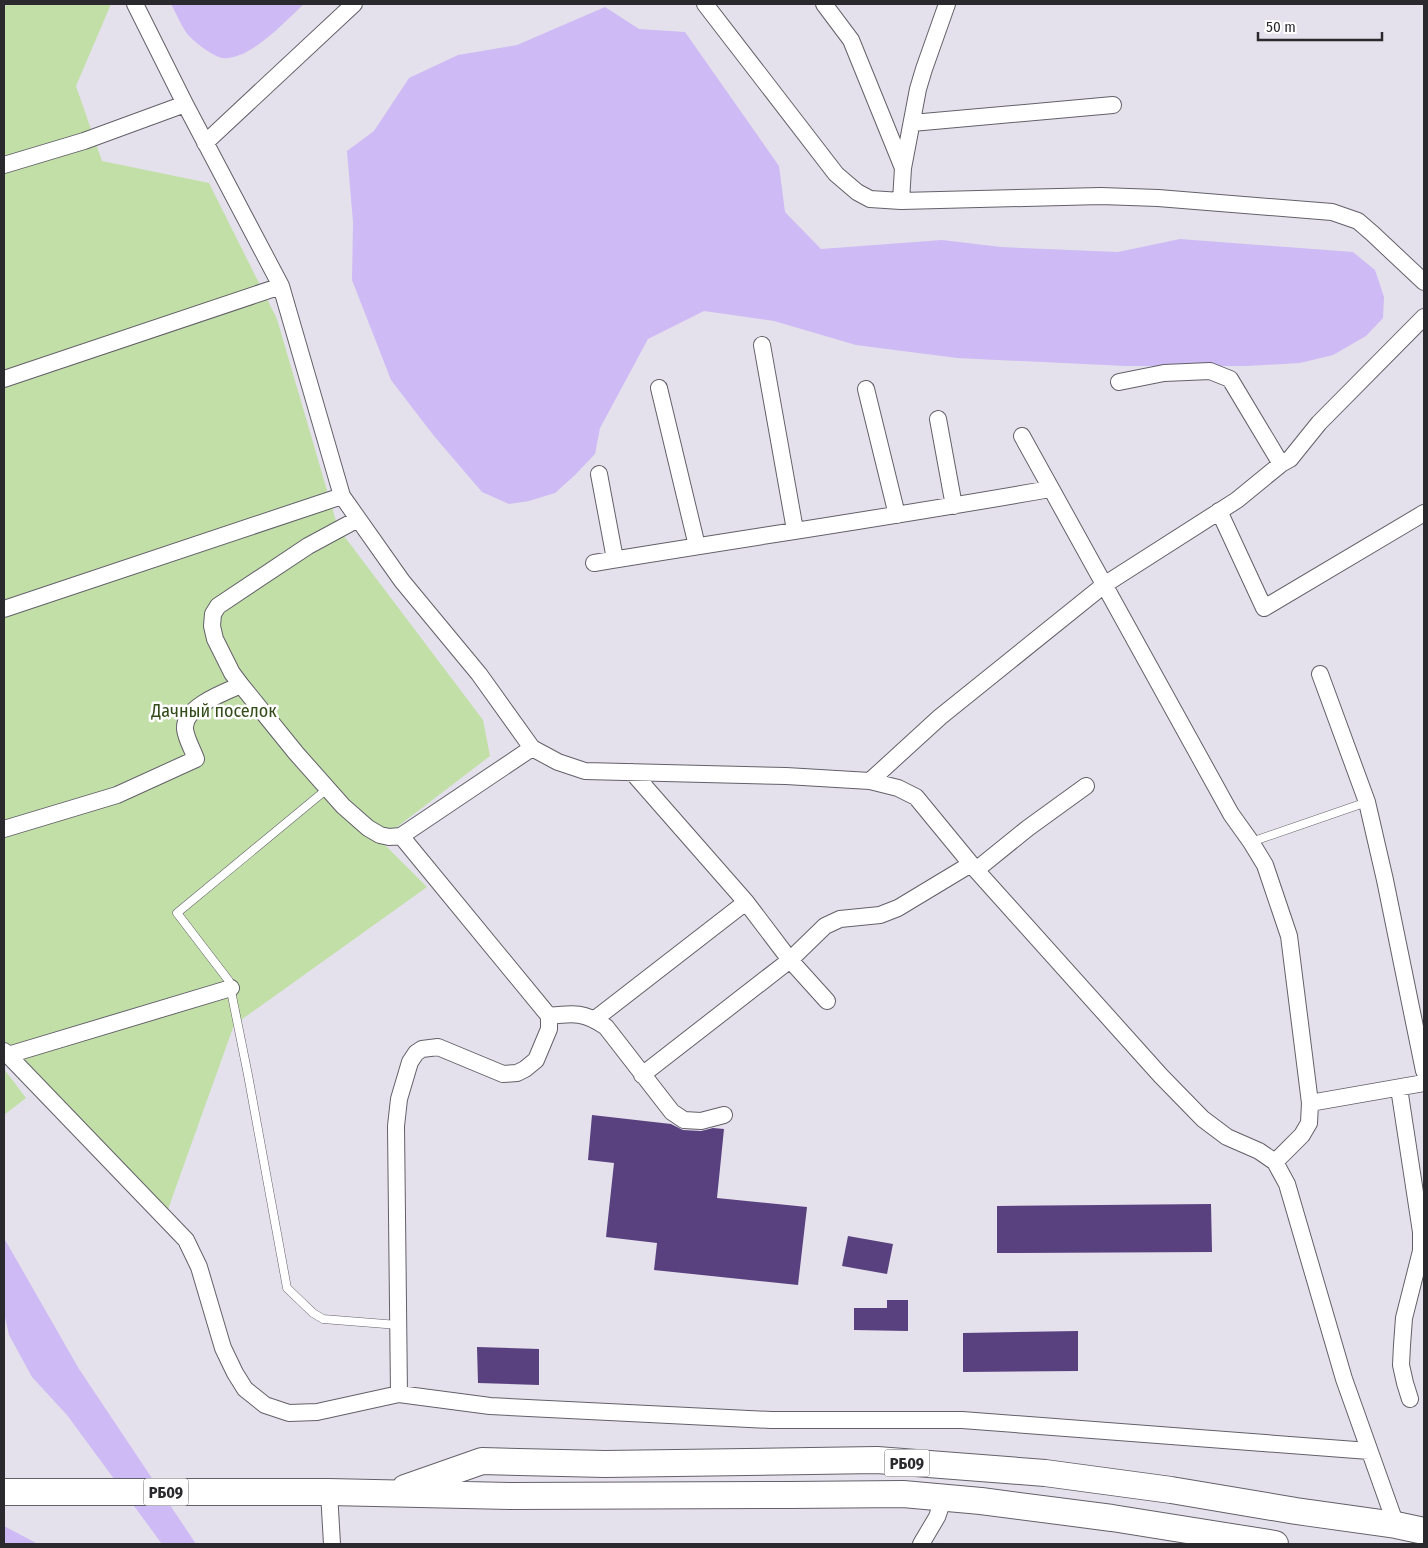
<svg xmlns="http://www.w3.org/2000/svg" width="1428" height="1548" font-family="'Fira Sans Condensed',sans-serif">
<rect width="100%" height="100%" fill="#e4e1ec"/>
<!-- green -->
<path fill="#c1dfa7" d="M 4,4 L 111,4 L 76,86 L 102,161 L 209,183 L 277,319 L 338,528 L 483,720 L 490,756 L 380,840 L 427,887 L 234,1025 L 162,1226 L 4,1060 Z
M 4,1069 L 26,1098 L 4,1115 Z"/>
<!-- water -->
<path fill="#cebaf4" d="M 171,4 L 304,4 C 285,21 250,61 222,58 C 213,56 197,44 190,37 C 183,30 176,13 171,4 Z
M 605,7 L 639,29 L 685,32 L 779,166 L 785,212 L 821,249 L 942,240 L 1001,247 L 1118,252 L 1180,239 L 1353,252 L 1375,270 L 1384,297 L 1383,318 L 1366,336 L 1333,355 L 1300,363 L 1247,366 L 1126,366 L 957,358 L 856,345 L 774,321 L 704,311 L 648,339 L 600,428 L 595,454 L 575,475 L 555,493 L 529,501 L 509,504 L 482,492 L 434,436 L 391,380 L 352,280 L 353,222 L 347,151 L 374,131 L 409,78 L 458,55 L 517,45 Z
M 4,1238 L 79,1369 L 196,1544 L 162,1544 L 67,1415 L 32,1377 L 9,1335 L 4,1313 Z
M 4,1526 L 38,1544 L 4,1544 Z"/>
<!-- building -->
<path fill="#59407f" d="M 592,1115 L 671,1124 L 683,1130 L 701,1131 L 713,1128 L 724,1129 L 717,1198 L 807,1207 L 798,1285 L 654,1270 L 657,1243 L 606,1237 L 614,1163 L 588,1160 Z
M 1211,1204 L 1212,1252 L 997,1253 L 997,1206 Z
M 848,1236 L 893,1244 L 887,1274 L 842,1266 Z
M 887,1300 L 908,1300 L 908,1331 L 854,1330 L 854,1308 L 887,1308 Z
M 1078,1331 L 1078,1371 L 963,1372 L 963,1333 Z
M 477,1347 L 539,1349 L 539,1385 L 478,1383 Z"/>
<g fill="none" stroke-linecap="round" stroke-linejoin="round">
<defs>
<path id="service" d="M 327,789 L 177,913 L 229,981 L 248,1075 L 287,1288 L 313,1313 L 323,1319 L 398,1325
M 1251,842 L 1367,802"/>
<path id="minor" d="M 135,4 L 185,104 L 281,286 L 342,496 L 402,581 L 479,674 L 532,748 L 558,762 L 585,771 L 786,776 L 870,781 L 898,788 L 916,797 L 976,870 L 1161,1076 L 1203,1119 L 1227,1137 L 1259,1151 L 1275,1162 L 1287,1184 L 1344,1379 L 1396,1525
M 705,4 L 836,174 L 857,192 L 870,199 L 901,201 L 1101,196 L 1158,198 L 1332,212 L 1358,221 L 1373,234 L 1424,282
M 824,4 L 851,40 L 903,168 L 901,201
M 912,123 L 1113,105
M 205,143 L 354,4
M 4,165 L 84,141 L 185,104
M 903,168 L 918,89 L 924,69 L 947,4
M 762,345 L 795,530
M 4,379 L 281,286
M 1119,382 L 1164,373 L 1210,371 L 1230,379 L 1281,464
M 659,388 L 697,546
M 866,389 L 897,515
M 938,419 L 954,506
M 1022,436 L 1231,814 L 1251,842 L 1265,865 L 1289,936 L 1310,1103 L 1309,1123 L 1302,1135 L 1275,1162
M 599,474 L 615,559
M 1219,511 L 1264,608 L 1424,513
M 358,519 L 308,546 L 218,606 L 213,614 L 212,626 L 215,639 L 232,673 L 241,685 L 296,753 L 343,806 L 368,828 L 380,835 L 389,837 L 401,836
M 594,563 C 746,538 898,516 1050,489
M 4,609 L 342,496
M 1320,674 L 1367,802 L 1385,880 L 1424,1071
M 632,772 L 746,902 L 790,960 L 827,1001
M 870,781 L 940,717 L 1104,585 L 1237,500 L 1281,464 L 1290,459 L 1319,423 L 1424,317
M 4,829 L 117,795 L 196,759 C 193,750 186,739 185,729 C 183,707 225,692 241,685
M 976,870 L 1028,828 L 1086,786
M 549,1016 C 574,1013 585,1012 606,1027 L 672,1112 L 684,1120 L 701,1121 L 724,1115
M 595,1019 L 746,902
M 4,1051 L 8,1055 L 231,988
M 8,1055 L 186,1240 L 199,1267 L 223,1348 L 235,1373 L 245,1389 L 265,1405 L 289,1413 L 317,1412 L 399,1394 L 490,1406 L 771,1420 L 962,1420 L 1369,1451
M 642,1075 L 790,960 L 825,926 L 840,919 L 880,915 L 898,908 L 971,864
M 1399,1088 L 1421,1232 L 1421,1251 L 1404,1318 L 1402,1345 L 1401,1365 L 1405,1383 L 1410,1399
M 1310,1103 L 1424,1083
M 399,1394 L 396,1126 L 399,1099 L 410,1062 L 416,1053 L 422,1049 L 438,1047 L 503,1074 L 517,1073 L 525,1069 L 536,1060 L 549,1029 L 549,1016 L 401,836 L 532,748
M 329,1492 L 332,1544
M 921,1544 L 937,1517 L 944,1497"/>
<path id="trunk" d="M 405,1488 L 482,1461 L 605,1464 L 877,1460 L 1045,1473 L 1171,1490 L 1296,1511 L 1396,1525 L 1424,1531
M 4,1492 L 329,1492 L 510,1496 L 789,1495 L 903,1494 L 981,1501 L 1112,1518 L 1275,1544"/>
</defs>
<!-- service casing -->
<use href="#service" stroke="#636069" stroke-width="9"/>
<!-- minor casing -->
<use href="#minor" stroke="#636069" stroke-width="18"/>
<!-- trunk casing -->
<use href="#trunk" stroke="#636069" stroke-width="28"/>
<!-- service -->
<use href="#service" stroke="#fff" stroke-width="8"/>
<!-- minor -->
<use href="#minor" stroke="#fff" stroke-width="16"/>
<!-- trunk -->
<use href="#trunk" stroke="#fff" stroke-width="26"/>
</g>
<g text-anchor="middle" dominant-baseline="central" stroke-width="5" stroke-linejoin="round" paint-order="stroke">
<!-- shield labels -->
<g fill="#fff" stroke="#6a696c" stroke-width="1">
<rect x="884.5" y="1449.5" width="45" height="27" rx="4"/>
<rect x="143.5" y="1478.5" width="45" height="27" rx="4"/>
</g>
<g font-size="16" font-weight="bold" fill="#2a292d">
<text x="907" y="1463">РБ09</text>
<text x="166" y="1492">РБ09</text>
</g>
<!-- park labels -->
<g font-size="18" fill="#334b19" stroke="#fff">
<text x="214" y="711">Дачный поселок</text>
</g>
</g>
<!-- border -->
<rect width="1428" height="1548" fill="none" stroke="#2a292d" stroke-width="10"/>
<!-- scale -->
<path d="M1258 32v8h124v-8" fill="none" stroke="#2a292d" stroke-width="2.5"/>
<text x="1266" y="32" font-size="15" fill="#2a292d" stroke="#ffffff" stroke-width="4" paint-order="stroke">50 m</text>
</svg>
